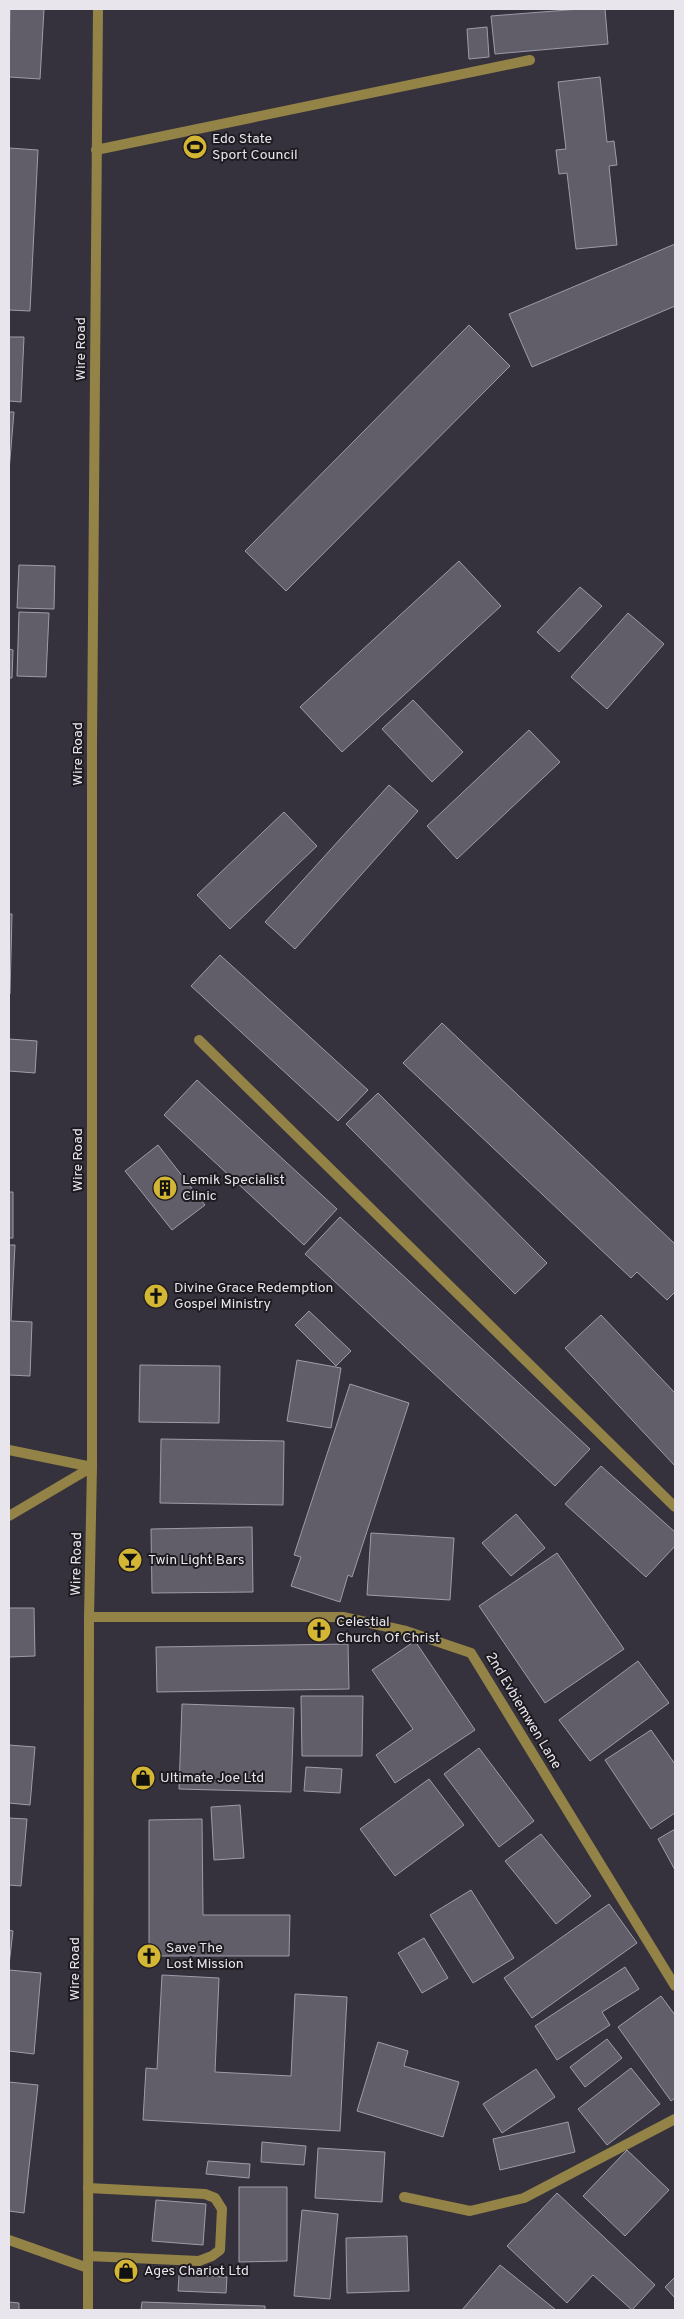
<svg xmlns="http://www.w3.org/2000/svg" width="684" height="2319" font-family="Overpass,sans-serif">
<rect width="100%" height="100%" fill="#36323d"/>
<!-- building -->
<path fill="#615d69" stroke="#9f9ba8" d="M 10,9 L 44,9 L 40,79 L 9,77 Z
M 580,9 L 605,9 L 608,44 L 495,54 L 491,16 Z
M 487,27 L 489,57 L 469,59 L 467,29 Z
M 600,77 L 607,142 L 614,141 L 617,165 L 609,166 L 617,245 L 576,249 L 567,173 L 559,174 L 556,150 L 566,149 L 558,82 Z
M 9,148 L 38,150 L 30,311 L 9,310 Z
M 675,244 L 675,306 L 532,367 L 509,314 Z
M 469,325 L 510,366 L 286,591 L 245,551 Z
M 9,337 L 24,337 L 21,402 L 9,401 Z
M 9,412 L 14,412 L 9,471 Z
M 459,561 L 501,606 L 342,752 L 300,707 Z
M 19,565 L 55,566 L 54,609 L 17,608 Z
M 580,587 L 602,606 L 559,652 L 537,632 Z
M 19,612 L 49,613 L 46,677 L 17,676 Z
M 628,613 L 664,644 L 607,709 L 571,677 Z
M 9,649 L 13,650 L 12,678 L 9,678 Z
M 413,700 L 463,752 L 432,782 L 382,729 Z
M 529,730 L 560,762 L 457,859 L 427,826 Z
M 389,785 L 418,811 L 295,949 L 265,922 Z
M 284,812 L 317,846 L 230,929 L 197,895 Z
M 9,914 L 12,914 L 10,994 L 9,994 Z
M 220,955 L 368,1090 L 338,1121 L 191,986 Z
M 442,1023 L 675,1244 L 675,1292 L 667,1300 L 637,1272 L 631,1278 L 403,1063 Z
M 9,1039 L 37,1041 L 35,1073 L 9,1071 Z
M 197,1080 L 337,1209 L 304,1245 L 164,1115 Z
M 378,1093 L 547,1263 L 515,1294 L 346,1124 Z
M 158,1145 L 205,1205 L 172,1230 L 125,1171 Z
M 9,1192 L 13,1192 L 13,1238 L 9,1238 Z
M 340,1217 L 590,1449 L 555,1486 L 305,1254 Z
M 9,1245 L 15,1245 L 11,1321 L 32,1322 L 30,1376 L 9,1375 Z
M 309,1311 L 351,1351 L 336,1366 L 295,1325 Z
M 601,1315 L 675,1393 L 675,1466 L 565,1348 Z
M 297,1360 L 341,1368 L 331,1428 L 287,1421 Z
M 140,1365 L 220,1366 L 219,1423 L 139,1422 Z
M 350,1384 L 409,1403 L 352,1577 L 348,1575 L 340,1602 L 291,1586 L 301,1557 L 294,1555 Z
M 161,1439 L 284,1441 L 283,1505 L 160,1503 Z
M 601,1466 L 675,1532 L 675,1546 L 646,1577 L 565,1504 Z
M 516,1514 L 545,1548 L 511,1576 L 482,1543 Z
M 252,1527 L 253,1592 L 152,1593 L 151,1529 Z
M 371,1533 L 454,1538 L 450,1600 L 367,1595 Z
M 557,1553 L 624,1649 L 545,1703 L 479,1606 Z
M 9,1608 L 34,1608 L 35,1656 L 9,1657 Z
M 415,1641 L 475,1730 L 395,1783 L 376,1755 L 413,1729 L 372,1670 Z
M 348,1644 L 349,1689 L 157,1692 L 156,1647 Z
M 638,1661 L 669,1703 L 590,1761 L 559,1720 Z
M 301,1696 L 363,1696 L 362,1756 L 302,1756 Z
M 182,1704 L 294,1708 L 291,1792 L 179,1789 Z
M 651,1730 L 675,1764 L 675,1813 L 651,1829 L 605,1760 Z
M 9,1745 L 35,1747 L 30,1805 L 9,1803 Z
M 479,1748 L 534,1821 L 499,1847 L 444,1774 Z
M 306,1767 L 342,1769 L 340,1793 L 304,1791 Z
M 429,1779 L 464,1825 L 395,1876 L 360,1829 Z
M 240,1805 L 244,1858 L 214,1860 L 211,1807 Z
M 9,1818 L 27,1819 L 21,1886 L 9,1885 Z
M 202,1819 L 203,1915 L 290,1915 L 289,1956 L 149,1956 L 149,1820 Z
M 675,1829 L 675,1870 L 658,1839 Z
M 541,1834 L 591,1896 L 556,1924 L 505,1861 Z
M 471,1890 L 514,1958 L 473,1983 L 430,1915 Z
M 609,1904 L 637,1943 L 532,2018 L 504,1978 Z
M 9,1930 L 13,1931 L 9,1965 Z
M 424,1938 L 448,1978 L 422,1993 L 398,1953 Z
M 625,1967 L 639,1989 L 602,2012 L 610,2025 L 557,2060 L 535,2026 Z
M 9,1970 L 41,1973 L 34,2054 L 9,2051 Z
M 162,1975 L 219,1978 L 215,2072 L 291,2076 L 295,1994 L 347,1997 L 340,2131 L 143,2120 L 146,2068 L 157,2069 Z
M 661,1996 L 675,2015 L 675,2098 L 671,2101 L 618,2027 Z
M 607,2039 L 622,2058 L 585,2087 L 570,2067 Z
M 378,2042 L 408,2051 L 404,2066 L 459,2082 L 443,2137 L 357,2111 Z
M 631,2068 L 660,2104 L 607,2145 L 578,2109 Z
M 536,2069 L 555,2097 L 502,2133 L 483,2104 Z
M 9,2082 L 38,2085 L 24,2213 L 9,2211 Z
M 568,2122 L 575,2152 L 500,2170 L 493,2139 Z
M 262,2142 L 306,2146 L 304,2165 L 261,2162 Z
M 318,2148 L 385,2152 L 382,2202 L 315,2198 Z
M 627,2150 L 669,2190 L 625,2236 L 583,2196 Z
M 208,2161 L 250,2164 L 249,2178 L 206,2174 Z
M 239,2187 L 287,2187 L 287,2261 L 239,2262 Z
M 557,2193 L 655,2285 L 632,2310 L 593,2275 L 567,2303 L 507,2246 Z
M 156,2200 L 206,2204 L 203,2245 L 152,2241 Z
M 302,2210 L 338,2214 L 330,2299 L 294,2296 Z
M 407,2236 L 409,2291 L 347,2293 L 346,2238 Z
M 500,2265 L 556,2310 L 462,2310 Z
M 179,2275 L 227,2277 L 226,2293 L 178,2291 Z
M 675,2277 L 675,2298 L 665,2287 Z
M 9,2302 L 19,2303 L 19,2310 L 9,2310 Z
M 142,2302 L 265,2306 L 265,2310 L 141,2310 Z"/>
<g fill="none" stroke-linecap="round" stroke-linejoin="round">
<!-- lane -->
<path stroke="#938347" stroke-width="10" d="M 96,150 L 530,60
M 199,1040 L 675,1507
M 404,2197 L 470,2211 L 524,2198 L 675,2119
M 88,2256 L 199,2261 L 212,2256 L 220,2250 L 222,2209 L 215,2198 L 205,2194 L 88,2188"/>
<!-- street -->
<path stroke="#938347" stroke-width="10" d="M 9,1450 L 92,1467
M 9,1516 L 92,1467
M 89,1617 L 343,1617 L 406,1631 L 471,1653 L 675,1986
M 9,2240 L 88,2268
M 88,2310 L 89,1617 L 92,1467 L 92,741 L 98,9"/>
</g>
<!-- icons -->
<defs>
<symbol id="stadium-disc" viewBox="-11 -11 22 22"><circle r="9.5" fill="#d4b635" stroke="#1d1b20"/><path d="M0-5a6.5 5 0 1 0 0 10a6.5 5 0 1 0 0-10ZM-3.5-1.8h7v3.6h-7Z" fill="#111"/></symbol>
<symbol id="building-disc" viewBox="-11 -11 22 22"><circle r="9.5" fill="#d4b635" stroke="#1d1b20"/><path d="M-4-6H4V6H1V3H-1V6H-4ZM-2.5-4.3h1.7v1.8h-1.7ZM.8-4.3h1.7v1.8H.8ZM-2.5-1h1.7V.8h-1.7ZM.8-1h1.7V.8H.8Z" fill="#111"/></symbol>
<symbol id="church-disc" viewBox="-11 -11 22 22"><circle r="9.5" fill="#d4b635" stroke="#1d1b20"/><path d="M-1.2-6h2.4v3.5h3.3v2.4h-3.3V6h-2.4V-.1h-3.3v-2.4h3.3Z" fill="#111"/></symbol>
<symbol id="bar-disc" viewBox="-11 -11 22 22"><circle r="9.5" fill="#d4b635" stroke="#1d1b20"/><path d="M-6-5H6L.8 .8V4.5H3.5V6h-7V4.5H-.8V.8Z" fill="#111"/></symbol>
<symbol id="shop-disc" viewBox="-11 -11 22 22"><circle r="9.5" fill="#d4b635" stroke="#1d1b20"/><path d="M-5-2.5h2.3a2.7 3.5 0 0 1 5.4 0H5L5.5 6h-11ZM-1.5-2.5h3a1.5 2.3 0 0 0-3 0Z" fill="#111"/></symbol>
</defs>
<g fill-rule="evenodd">
<use href="#stadium-disc" x="181" y="133" width="28" height="28"/>
<use href="#building-disc" x="151" y="1174" width="28" height="28"/>
<use href="#church-disc" x="142" y="1282" width="28" height="28"/>
<use href="#bar-disc" x="116" y="1546" width="28" height="28"/>
<use href="#church-disc" x="305" y="1616" width="28" height="28"/>
<use href="#shop-disc" x="129" y="1764" width="28" height="28"/>
<use href="#church-disc" x="135" y="1942" width="28" height="28"/>
<use href="#shop-disc" x="112" y="2257" width="28" height="28"/>
</g>
<g text-anchor="middle" dominant-baseline="central" stroke-width="4" stroke-linejoin="round" paint-order="stroke">
<!-- poi labels -->
<g font-size="14" fill="#e8e6ec" stroke="#1d1b20" text-anchor="start">
<text x="212" y="139">Edo State<tspan x="212" dy="16">Sport Council</tspan></text>
<text x="182" y="1180">Lemik Specialist<tspan x="182" dy="16">Clinic</tspan></text>
<text x="174" y="1288">Divine Grace Redemption<tspan x="174" dy="16">Gospel Ministry</tspan></text>
<text x="148" y="1560">Twin Light Bars</text>
<text x="336" y="1622">Celestial<tspan x="336" dy="16">Church Of Christ</tspan></text>
<text x="160" y="1778">Ultimate Joe Ltd</text>
<text x="166" y="1948">Save The<tspan x="166" dy="16">Lost Mission</tspan></text>
<text x="144" y="2271">Ages Chariot Ltd</text>
</g>
<!-- street labels -->
<g font-size="14" fill="#e8e6ec" stroke="#1d1b20">
<text transform="translate(81 349) rotate(-90)">Wire Road</text>
<text transform="translate(78 754) rotate(-90)">Wire Road</text>
<text transform="translate(78 1160) rotate(-90)">Wire Road</text>
<text transform="translate(77 1564) rotate(-89)">Wire Road</text>
<text transform="translate(523 1711) rotate(59)">2nd Evbiemwen Lane</text>
<text transform="translate(75 1969) rotate(-90)">Wire Road</text>
</g>
</g>
<!-- border -->
<rect width="684" height="2319" fill="none" stroke="#e8e6ec" stroke-width="20"/>
</svg>
